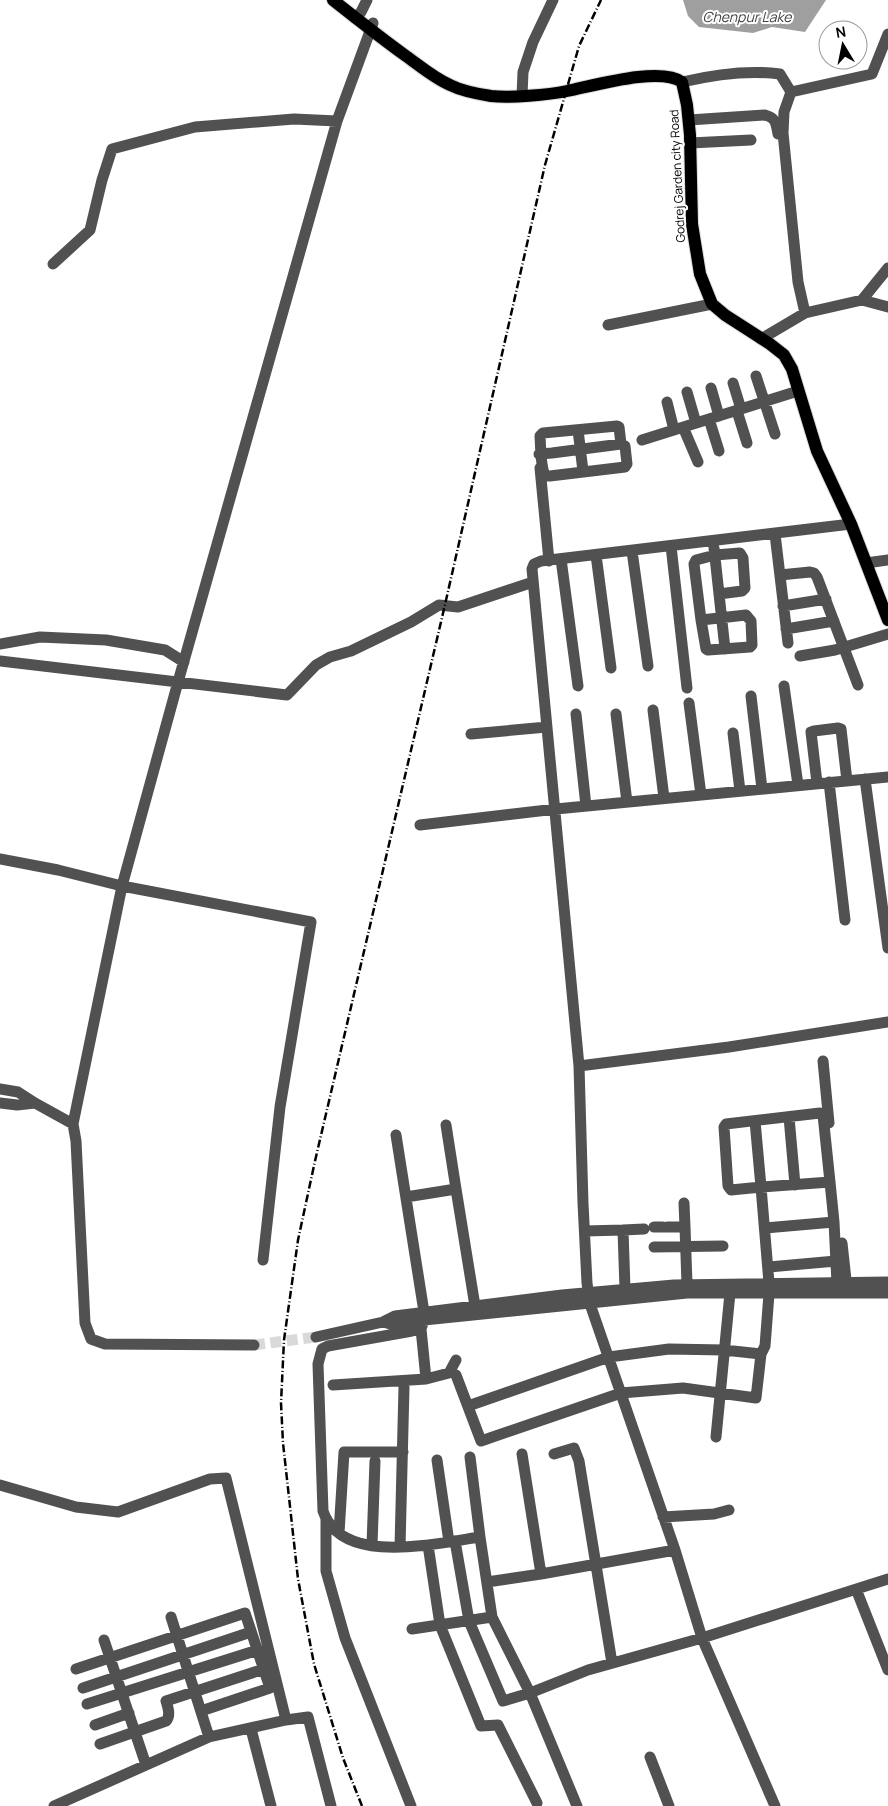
<svg xmlns="http://www.w3.org/2000/svg" width="888" height="1806" font-family="Manrope,sans-serif">
<rect width="100%" height="100%" fill="#fff"/>
<!-- water -->
<path fill="#9f9f9f" d="M 683,0 L 826,0 L 805,32 L 772,27 L 753,33 L 699,27 L 688,16 Z"/>
<g fill="none" stroke-linecap="round" stroke-linejoin="round">
<!-- minor-tunnel -->
<path stroke="#d9d9d9" stroke-width="11" stroke-dasharray="11 5.5" stroke-linecap="butt" d="M 254,1345 L 316,1337"/>
<defs>
<path id="major" d="M 333,0 C 357,19 381,38 406,56 C 420,66 434,78 450,85 C 462,91 478,94 491,96 C 510,98 548,95 567,91 C 593,86 660,66 682,82 L 687,105 L 690,135 L 692,224 L 700,274 L 712,304 L 725,315 L 770,344 L 784,355 L 792,369 L 817,451 L 851,524 L 888,620"/>
</defs>
<!-- major casing -->
<use href="#major" stroke="#dbdbdb" stroke-width="14"/>
<!-- minor -->
<path stroke="#515151" stroke-width="11" d="M 355,18 L 361,12 L 367,0
M 682,82 C 712,75 750,70 780,74 L 791,92
M 522,96 L 523,72 L 533,42 L 553,0
M 689,120 L 765,115 C 776,118 776,123 778,134
M 690,143 L 751,140
M 53,264 L 90,230 L 102,180 L 112,149 L 195,127 L 294,119 L 337,121
M 862,300 L 888,268
M 805,313 L 798,282 L 783,133 L 784,112 L 791,92 L 872,74 L 888,34
M 608,325 L 712,304
M 761,339 L 805,313 L 862,300 L 888,307
M 756,376 L 775,434
M 733,383 L 741,409
M 711,388 L 719,416
M 687,392 L 696,423
M 667,402 L 674,430
M 737,411 L 747,443
M 709,419 L 719,451
M 683,427 L 698,462
M 578,430 L 583,471
M 642,440 L 798,391
M 539,454 L 552,453 L 621,444 L 625,446 L 627,464 L 625,467 L 550,476 L 545,476 C 540,464 541,449 540,436 L 543,433 L 617,426 L 619,427 L 621,444
M 540,468 L 549,561
M 775,534 L 788,643
M 671,546 L 687,688
M 714,548 L 725,649
M 632,551 L 648,666
M 596,555 L 611,668
M 561,559 L 578,686
M 866,563 L 888,560
M 780,575 L 810,572 L 814,573 L 817,577 L 858,685
M 783,606 L 826,599
M 701,620 L 706,649 L 708,650 L 750,647 L 752,645 L 751,621 L 746,615 L 701,620 L 694,564 L 696,560 L 715,555 L 740,553 L 743,558 L 745,588 L 742,591 L 719,594
M 786,629 L 834,621
M 0,644 L 40,637 L 106,640 L 165,650 L 184,662
M 800,656 L 835,650 L 888,634
M 0,661 L 287,695 L 316,665 L 330,657 L 351,651 L 411,622 L 439,605 L 458,607 L 533,582
M 784,686 L 798,785
M 751,696 L 762,789
M 689,703 L 701,795
M 653,710 L 664,798
M 576,714 L 586,806
M 616,714 L 627,802
M 733,733 L 740,791
M 471,734 L 547,727
M 865,779 L 888,948
M 829,782 L 845,920
M 817,783 L 811,732 L 814,731 L 838,728 L 841,729 L 847,781
M 420,825 L 556,809 L 888,777
M 0,859 L 58,870 L 122,886 L 311,922 L 280,1107 L 263,1260
M 823,1061 L 829,1123
M 579,1066 L 729,1047 L 888,1022
M 0,1089 L 18,1092 L 35,1103 L 73,1124
M 0,1103 L 17,1105 L 35,1103
M 789,1117 L 795,1185
M 755,1121 L 761,1187 L 731,1190 L 728,1186 L 724,1127 L 726,1124 L 820,1113 L 823,1115 L 830,1182
M 396,1135 L 424,1312
M 456,1189 L 475,1306
M 406,1197 L 456,1189 L 446,1125
M 684,1203 L 685,1227
M 654,1227 L 663,1227
M 667,1227 L 685,1227 L 687,1284
M 765,1228 L 834,1222
M 623,1230 L 644,1229
M 585,1231 L 623,1230 L 625,1289
M 842,1243 L 847,1289
M 654,1247 L 723,1246
M 769,1267 L 836,1261
M 769,1283 L 761,1187 L 830,1182 L 834,1222 L 837,1283
M 424,1320 L 421,1329 L 412,1331 L 328,1346 L 322,1349 L 318,1364 L 323,1511 C 342,1567 437,1543 480,1537 L 492,1617 L 530,1693 L 588,1670 L 702,1638 L 888,1579
M 383,1322 L 394,1325 L 424,1320 L 687,1293 L 888,1293
M 316,1337 L 383,1322 L 395,1316 L 562,1295 L 674,1285 L 888,1282
M 254,1345 L 105,1344 L 91,1339 L 85,1323 L 76,1141 L 73,1124 L 122,886 L 178,682 L 337,121 L 373,23
M 456,1375 L 481,1441 L 621,1393 L 683,1388 L 756,1398 L 761,1354 L 765,1346 L 769,1294
M 426,1379 L 449,1373 L 456,1360
M 333,1385 L 426,1379 L 421,1329
M 468,1406 L 609,1357 L 669,1349 L 724,1350 L 761,1354
M 716,1437 L 730,1293
M 522,1454 L 541,1574 L 675,1550
M 554,1454 L 574,1448 L 579,1461 L 612,1663
M 470,1457 L 480,1537
M 437,1460 L 449,1542
M 0,1485 L 76,1507 L 118,1512 L 210,1479 L 226,1478 L 286,1720 L 209,1737 L 54,1806
M 663,1517 L 714,1514 L 729,1510
M 326,1519 L 326,1571 L 345,1638 L 411,1806
M 339,1533 L 344,1452 L 403,1452
M 455,1541 L 469,1621 L 503,1701 L 530,1693 L 577,1806
M 372,1545 L 375,1461
M 428,1545 L 440,1625 L 481,1726 L 498,1725 L 537,1803
M 400,1547 L 404,1387
M 487,1582 L 541,1574
M 856,1589 L 888,1670
M 171,1617 L 209,1737
M 412,1629 L 492,1617
M 104,1640 L 146,1765
M 76,1669 L 245,1613 L 270,1688 L 201,1711
M 83,1688 L 251,1632
M 87,1704 L 258,1650
M 286,1720 L 308,1717 L 331,1806
M 95,1725 L 129,1713
M 251,1729 L 271,1806
M 100,1744 L 166,1721 C 171,1716 168,1707 166,1701 L 264,1669
M 650,1757 L 669,1806
M 775,1806 L 702,1638 L 675,1550 L 590,1304 L 587,1283 L 583,1203 L 579,1066 L 532,569 L 534,564 L 541,561 L 851,524"/>
<!-- major -->
<use href="#major" stroke="#000" stroke-width="12"/>
<!-- rail -->
<path stroke="#000" stroke-width="2.5" stroke-dasharray="8 2.5 1 2.5" stroke-linecap="butt" d="M 362,1806 L 343,1758 L 314,1664 L 298,1579 L 283,1443 L 281,1403 L 284,1340 L 298,1240 L 315,1161 L 444,609 L 545,165 L 579,46 L 601,0"/>
</g>
<g text-anchor="middle" dominant-baseline="central" stroke-width="4" stroke-linejoin="round" paint-order="stroke">
<!-- street labels -->
<g font-size="12" fill="#000" stroke="#fff">
<text transform="translate(677 176) rotate(-93)">Godrej Garden city Road</text>
</g>
<!-- water labels -->
<g font-size="14" font-style="italic" fill="#404040" stroke="#fff">
<text x="747" y="16">Chenpur Lake</text>
</g>
</g>
<!-- north arrow -->
<g transform="translate(843 45) rotate(350)"><circle r="24" fill="#ffffff" stroke="#999999"/>
<path d="M0-4L9 19L0 12L-9 19Z" fill="#000000"/>
<text y="-8" font-size="14" font-weight="bold" text-anchor="middle" fill="#000000">N</text>
</g>
</svg>
